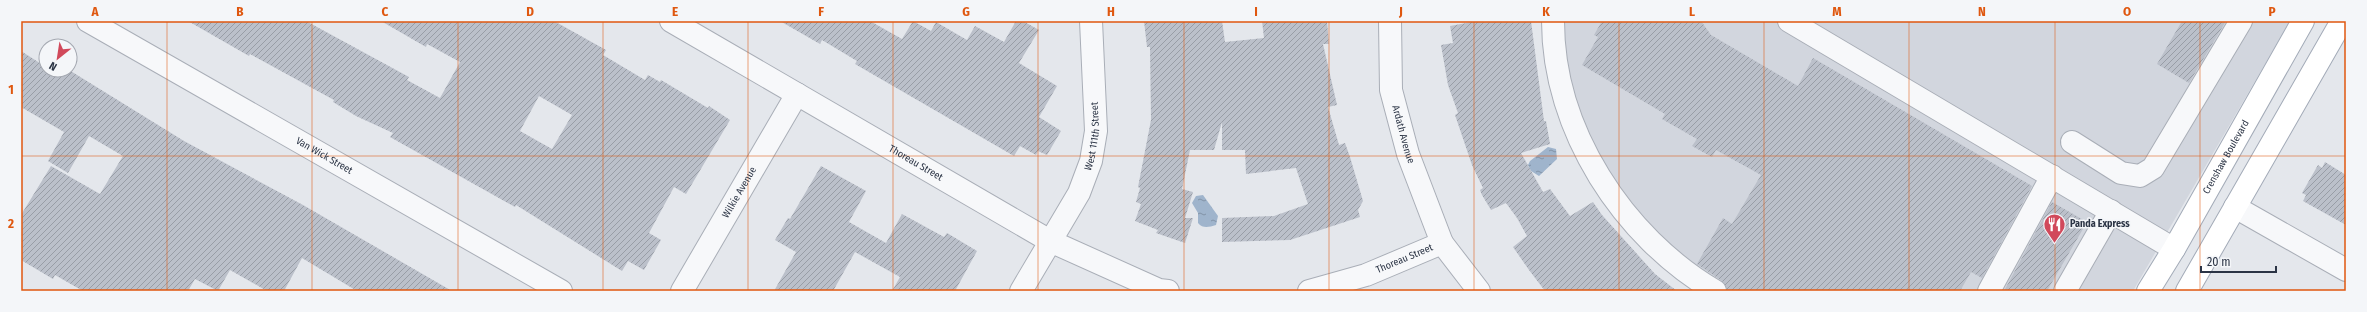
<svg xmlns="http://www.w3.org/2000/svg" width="2367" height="312" font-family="'Fira Sans Condensed',sans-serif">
<defs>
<pattern id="water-ripples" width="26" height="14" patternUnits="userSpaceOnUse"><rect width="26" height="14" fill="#9fb4cc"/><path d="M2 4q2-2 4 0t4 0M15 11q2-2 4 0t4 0" fill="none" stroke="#8293a7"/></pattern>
<pattern id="building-hatch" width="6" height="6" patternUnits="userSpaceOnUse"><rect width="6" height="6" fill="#bbc0ca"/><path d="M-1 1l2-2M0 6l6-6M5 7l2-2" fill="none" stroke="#989da6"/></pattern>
</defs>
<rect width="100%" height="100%" fill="#e4e7ec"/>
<!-- built -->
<path fill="#d2d6de" d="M 1557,21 L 2290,21 L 2133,291 L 1723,291 L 1631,215 L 1582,132 Z"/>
<!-- water -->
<path fill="url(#water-ripples)" d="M 1548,147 L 1556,149 L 1557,159 L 1539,176 L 1531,171 L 1528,165 L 1530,161 Z
M 1203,195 L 1218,216 L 1216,225 C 1209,227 1203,229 1198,223 L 1198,213 L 1192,203 L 1196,196 Z"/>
<!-- building -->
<path fill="url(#building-hatch)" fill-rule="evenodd" d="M 188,21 L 306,21 L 409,77 L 407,80 L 440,98 L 460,62 L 427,44 L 426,47 L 381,21 L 554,21 L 606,50 L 603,55 L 645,80 L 648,75 L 660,82 L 661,80 L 708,108 L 709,106 L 730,120 L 686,194 L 674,187 L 649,233 L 661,240 L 644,270 L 628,261 L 622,271 L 516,205 L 515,207 L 390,137 L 393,133 L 356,116 L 333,102 L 334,100 L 250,54 L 249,56 ZM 539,96 L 572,115 L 552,149 L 520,131 Z
M 780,21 L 870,21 L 902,39 L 913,21 L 931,31 L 936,22 L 967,40 L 975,26 L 1004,42 L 1016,21 L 1023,21 L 1039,30 L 1019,63 L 1057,86 L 1039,117 L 1061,131 L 1047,155 L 1038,151 L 1036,155 L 1020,146 L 1014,156 L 855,64 L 857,61 L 822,40 L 820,44 Z
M 1144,21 L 1222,21 L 1225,42 L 1264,38 L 1262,21 L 1327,21 L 1329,44 L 1323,44 L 1337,105 L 1328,107 L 1339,145 L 1345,143 L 1350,157 L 1363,201 L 1358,210 L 1360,217 L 1290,240 L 1222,242 L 1222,218 L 1274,216 L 1308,204 L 1296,168 L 1246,174 L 1245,150 L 1222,150 L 1222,122 L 1214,150 L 1190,150 L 1182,189 L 1193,192 L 1185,218 L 1193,218 L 1185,243 L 1156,233 L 1158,230 L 1135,221 L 1141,204 L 1136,202 L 1140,188 L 1138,187 L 1151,120 L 1150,47 L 1147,47 Z
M 1477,21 L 1531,21 L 1544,121 L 1546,121 L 1550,144 L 1521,153 L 1543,192 L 1550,189 L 1570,216 L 1593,202 L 1602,215 L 1655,274 L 1677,291 L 1545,291 L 1529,270 L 1513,247 L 1527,236 L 1517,218 L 1506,203 L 1491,210 L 1482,195 L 1480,190 L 1483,188 L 1472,165 L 1455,115 L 1458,113 L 1448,85 L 1441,45 L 1453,43 L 1450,26 Z
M 1602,21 L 1701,21 L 1711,35 L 1798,86 L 1813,58 L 2032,186 L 1982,278 L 1971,272 L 1960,291 L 1727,291 L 1722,281 L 1697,264 L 1723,218 L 1732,224 L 1761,175 L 1716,150 L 1712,157 L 1692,146 L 1697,139 L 1662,119 L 1665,114 L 1582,65 L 1598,37 L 1594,35 Z
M 2182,21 L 2226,21 L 2189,83 L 2157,64 Z
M 21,51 L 46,67 L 46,70 L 69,70 L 184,141 L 303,205 L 452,291 L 357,291 L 302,258 L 284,291 L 267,291 L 230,270 L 218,291 L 195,279 L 188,291 L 83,291 L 55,275 L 53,279 L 21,260 L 21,215 L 51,166 L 100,194 L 123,156 L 89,136 L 68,173 L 48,161 L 64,132 L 21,107 Z
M 2325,162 L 2346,175 L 2346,225 L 2303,201 L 2306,195 L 2302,193 L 2318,165 L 2322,168 Z
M 821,166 L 866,191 L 849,222 L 886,243 L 902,214 L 944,237 L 947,233 L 977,251 L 955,291 L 892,291 L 900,277 L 855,252 L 833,291 L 774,291 L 796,252 L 775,240 L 788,218 L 790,219 Z
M 2052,202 L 2087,222 L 2047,291 L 2004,291 Z"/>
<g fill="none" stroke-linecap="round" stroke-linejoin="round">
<defs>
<g id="minor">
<path id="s1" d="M 88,21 L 561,291"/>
<path id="s2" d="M 671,21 L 1050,241 L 1159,290 L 1168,291"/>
<path id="s3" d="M 1390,21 L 1391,90 L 1408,154 L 1442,243"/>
<path d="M 1553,21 C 1553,130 1623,237 1715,291"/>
<path d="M 1789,21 L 2174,249"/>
<path d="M 2072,142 L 2121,173 L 2140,176 L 2153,168 L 2241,21"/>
<path d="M 2235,207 L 2346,270"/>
<path id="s4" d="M 682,291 L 797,94"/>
<path id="s5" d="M 1021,291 L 1079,193 L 1091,161 L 1096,131 L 1091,21"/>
<path id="s6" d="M 1309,291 L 1366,275 L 1442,243 L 1479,291"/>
<path d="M 1989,291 L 2052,176"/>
<path d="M 2065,291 L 2111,211"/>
</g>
<g id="major">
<path id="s7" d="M 2148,291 L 2174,249 L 2303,21"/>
<path d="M 2187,291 L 2342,21"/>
</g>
</defs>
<!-- minor casing -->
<use href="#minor" stroke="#a9aeb7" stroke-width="24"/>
<!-- major casing -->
<use href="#major" stroke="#a3abb8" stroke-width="24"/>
<!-- minor -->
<use href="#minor" stroke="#f7f8fa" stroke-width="22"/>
<!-- major -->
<use href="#major" stroke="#fff" stroke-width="22"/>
</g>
<!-- grid -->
<path fill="none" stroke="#df570f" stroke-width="1" stroke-opacity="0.55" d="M 167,21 L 167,291M 312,21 L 312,291M 458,21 L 458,291M 603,21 L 603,291M 748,21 L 748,291M 893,21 L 893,291M 1038,21 L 1038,291M 1184,21 L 1184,291M 1329,21 L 1329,291M 1474,21 L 1474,291M 1619,21 L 1619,291M 1764,21 L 1764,291M 1909,21 L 1909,291M 2055,21 L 2055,291M 2200,21 L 2200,291M 21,156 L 2346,156"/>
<!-- icons -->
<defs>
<symbol id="restaurant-pin" viewBox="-11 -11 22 30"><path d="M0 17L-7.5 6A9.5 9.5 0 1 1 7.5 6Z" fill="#d1495b" stroke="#f4f6f9"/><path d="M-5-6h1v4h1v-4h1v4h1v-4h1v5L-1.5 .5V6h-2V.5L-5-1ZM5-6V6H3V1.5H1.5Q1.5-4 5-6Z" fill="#fff"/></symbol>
</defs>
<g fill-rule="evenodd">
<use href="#restaurant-pin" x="2042" y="212" width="25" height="34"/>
</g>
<g text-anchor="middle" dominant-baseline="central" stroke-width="3" stroke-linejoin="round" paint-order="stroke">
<!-- street labels -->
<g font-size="10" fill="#2b3445" stroke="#f4f6f9">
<text stroke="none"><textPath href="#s3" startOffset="115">Ardath Avenue</textPath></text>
<text stroke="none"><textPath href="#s5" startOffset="173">West 111th Street</textPath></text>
<text stroke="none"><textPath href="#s1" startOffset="272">Van Wick Street</textPath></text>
<text stroke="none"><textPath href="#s7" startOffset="155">Crenshaw Boulevard</textPath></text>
<text stroke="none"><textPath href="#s2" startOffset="283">Thoreau Street</textPath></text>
<text stroke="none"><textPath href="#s4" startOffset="114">Wilkie Avenue</textPath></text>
<text stroke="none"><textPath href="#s6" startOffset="101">Thoreau Street</textPath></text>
</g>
<!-- poi labels -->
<g font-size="10" font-weight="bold" fill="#2b3445" stroke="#f4f6f9" text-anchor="start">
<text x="2070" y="224">Panda Express</text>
</g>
</g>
<!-- border -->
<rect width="2367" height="312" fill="none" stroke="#f4f6f9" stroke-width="44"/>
<!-- north arrow -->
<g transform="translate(58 58) rotate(210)"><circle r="19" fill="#f4f6f9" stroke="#a4a8b1"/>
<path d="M0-3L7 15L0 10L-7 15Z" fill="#d1495b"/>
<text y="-6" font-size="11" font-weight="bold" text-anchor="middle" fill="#2b3445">N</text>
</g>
<!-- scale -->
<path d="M2201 266v6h75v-6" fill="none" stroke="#2b3445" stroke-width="2"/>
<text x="2207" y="266" font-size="12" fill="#2b3445" stroke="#f4f6f9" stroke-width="3" paint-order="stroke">20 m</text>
<rect x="22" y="22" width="2323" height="268" fill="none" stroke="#df570f" stroke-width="1.5"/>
<g font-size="13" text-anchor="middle" font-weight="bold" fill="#df570f">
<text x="95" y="16">A</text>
<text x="240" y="16">B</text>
<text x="385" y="16">C</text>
<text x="530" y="16">D</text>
<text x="675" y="16">E</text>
<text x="821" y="16">F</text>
<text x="966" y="16">G</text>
<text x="1111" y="16">H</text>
<text x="1256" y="16">I</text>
<text x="1401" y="16">J</text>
<text x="1546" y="16">K</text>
<text x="1692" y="16">L</text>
<text x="1837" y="16">M</text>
<text x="1982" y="16">N</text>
<text x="2127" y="16">O</text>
<text x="2272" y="16">P</text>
<text x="11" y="94">1</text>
<text x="11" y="228">2</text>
</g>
</svg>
